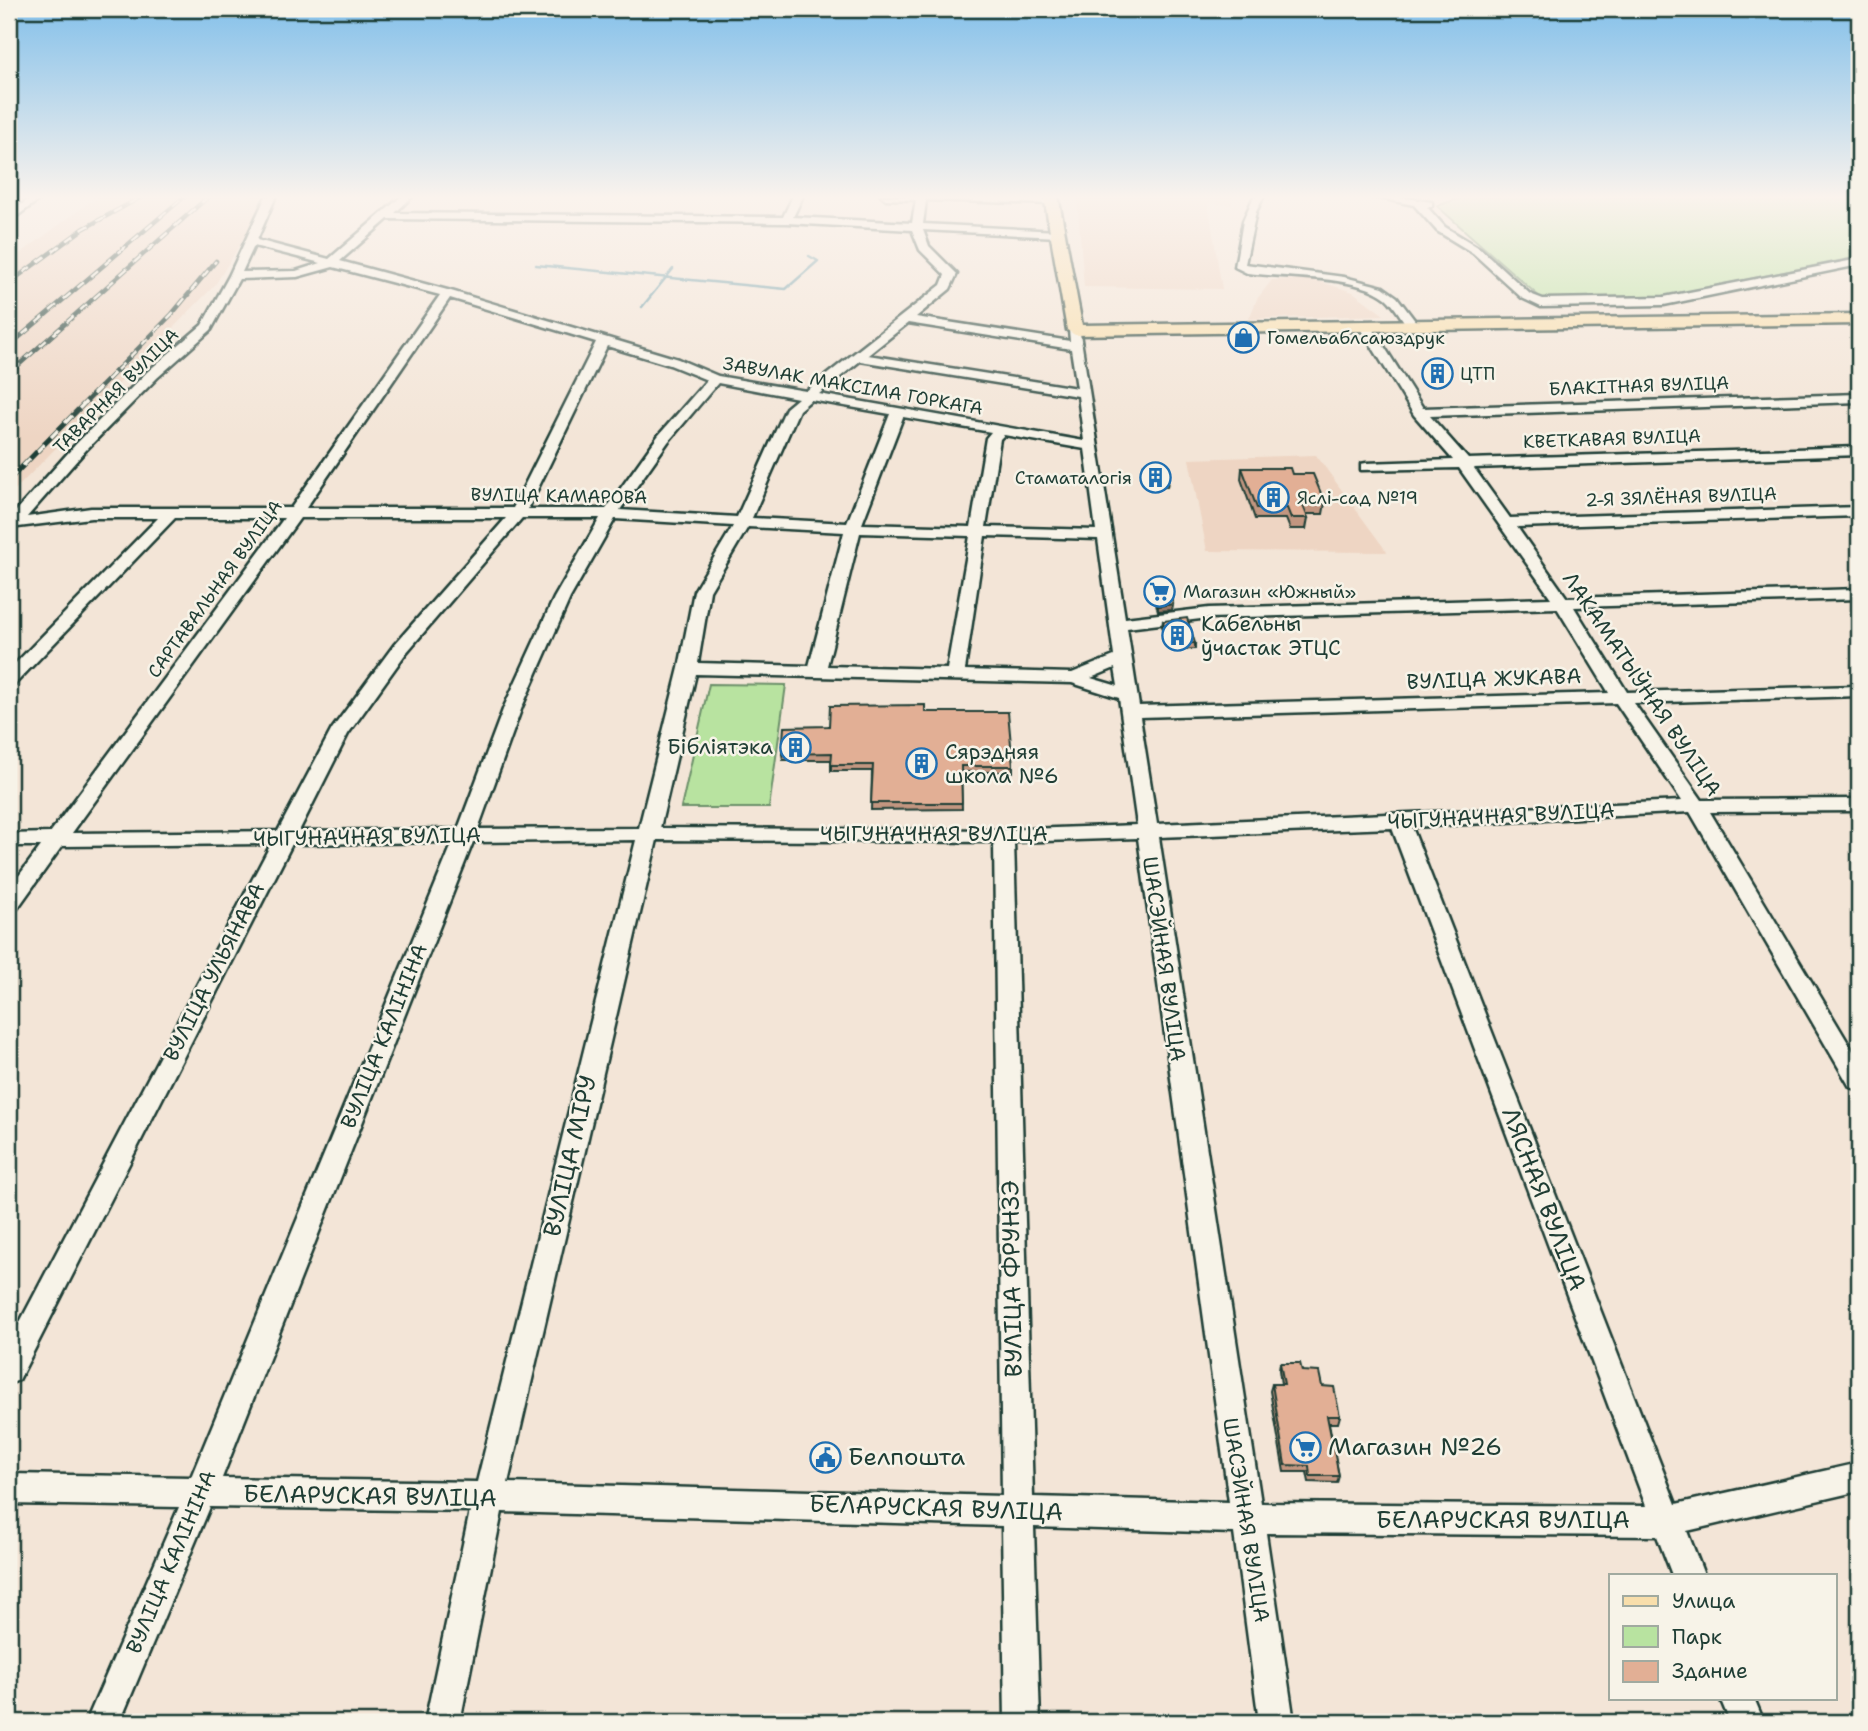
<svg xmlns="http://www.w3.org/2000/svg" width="1868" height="1731" font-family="'Shantell Sans',sans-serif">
<rect width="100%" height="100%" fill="#f3e5d7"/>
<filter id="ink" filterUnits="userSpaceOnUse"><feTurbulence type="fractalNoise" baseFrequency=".0143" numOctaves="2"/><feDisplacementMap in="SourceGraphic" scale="14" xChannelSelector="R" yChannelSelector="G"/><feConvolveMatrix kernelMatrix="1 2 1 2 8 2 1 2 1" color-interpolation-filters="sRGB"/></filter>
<g filter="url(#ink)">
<!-- built -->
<path fill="#eed5c3" d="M 98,196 L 266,196 L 261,211 L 215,285 L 9,496 L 9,262 Z
M 1077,196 L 1233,196 L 1231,205 L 1208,203 L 1222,289 L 1084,287 Z
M 1311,279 L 1353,292 L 1384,315 L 1249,319 L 1257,299 L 1272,280 Z
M 1316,455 L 1387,552 L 1207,551 L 1189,459 Z"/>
<!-- green -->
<path fill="#b8e3a0" stroke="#6c906a" stroke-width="2" d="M 1466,196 L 1859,196 L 1859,257 L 1655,298 L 1542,299 L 1437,206 Z
M 709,684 L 786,685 L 769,808 L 681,808 Z"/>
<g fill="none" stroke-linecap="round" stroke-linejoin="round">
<!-- stream -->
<path stroke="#6096a3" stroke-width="2.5" d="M 536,265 L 786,289 L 818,261 L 809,256
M 642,307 L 673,269"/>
<defs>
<path id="minor" d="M 33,196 L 44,196 L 9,222 L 9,214 Z
M 266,196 L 276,196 L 257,240 L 329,259 L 402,196 L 413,196 L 395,213 L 783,217 L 793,196 L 803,196 L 793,217 L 912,223 L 916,200 L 886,199 L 881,196 L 1056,199 L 1052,204 L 926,200 L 923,224 L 1058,231 L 1063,234 L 1058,237 L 923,230 L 929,246 L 957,274 L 950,289 L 916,317 L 1070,341 L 1069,330 L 1079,327 L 1125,618 L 1209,608 L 1551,598 L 1459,468 L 1361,470 L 1361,464 L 1366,463 L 1453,460 L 1414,415 L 1360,327 L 1362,324 L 1370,324 L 1423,408 L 1859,394 L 1859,402 L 1430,416 L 1468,459 L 1859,447 L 1859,455 L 1474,468 L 1510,518 L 1859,507 L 1859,516 L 1517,527 L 1567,598 L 1859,589 L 1859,599 L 1574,607 L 1627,692 L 1859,686 L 1859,696 L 1634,703 L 1702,800 L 1859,799 L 1859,811 L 1710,812 L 1859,1061 L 1859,1090 L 1850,1087 L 1690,812 L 1412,827 L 1676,1504 L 1859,1463 L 1859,1491 L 1687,1531 L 1704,1575 L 1672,1575 L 1657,1536 L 1266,1533 L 1294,1722 L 1259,1722 L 1234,1533 L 1034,1527 L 1040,1722 L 1005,1722 L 1002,1526 L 502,1512 L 460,1722 L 425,1722 L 470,1511 L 210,1507 L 120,1722 L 86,1722 L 179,1507 L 9,1504 L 9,1474 L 191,1477 L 453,842 L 292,844 L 19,1380 L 9,1384 L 9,1343 L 271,844 L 62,846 L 17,909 L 9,911 L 9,889 L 41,846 L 9,846 L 9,834 L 50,833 L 284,518 L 175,518 L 15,684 L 9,685 L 9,670 L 158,518 L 91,518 L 18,527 L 10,532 L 9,519 L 76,444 L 147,372 L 202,325 L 229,276 ZM 388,219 L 787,223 L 912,230 L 920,250 L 945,275 L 941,285 L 806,391 L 718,376 L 678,359 L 451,291 L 340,261 ZM 254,246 L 321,263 L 296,271 L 242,272 ZM 333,267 L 440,295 L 291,508 L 91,508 L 27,517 L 86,450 L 157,378 L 211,330 L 239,279 L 297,277 ZM 450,298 L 596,342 L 513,508 L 306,508 ZM 908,323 L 1071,349 L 1077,388 L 868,355 ZM 607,346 L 670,365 L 707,380 L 658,436 L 606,509 L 528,509 ZM 860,361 L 1078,396 L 1084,441 L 819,394 ZM 718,383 L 798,398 L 786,408 L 737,517 L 620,510 L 668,442 ZM 811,400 L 890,414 L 847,523 L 752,518 L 799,410 ZM 903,417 L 991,432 L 986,438 L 971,527 L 862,524 ZM 1004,435 L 1085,449 L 1096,530 L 986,527 L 1000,439 ZM 300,518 L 506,518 L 394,645 L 332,729 L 278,831 L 72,833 ZM 522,518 L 600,518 L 554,598 L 504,707 L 458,829 L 299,831 L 348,734 L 406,653 ZM 615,519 L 733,526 L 694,591 L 679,668 L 639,828 L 478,829 L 522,707 L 570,598 ZM 748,527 L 844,532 L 809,666 L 698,663 L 710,591 ZM 860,533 L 970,536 L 947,669 L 827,666 ZM 985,536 L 1098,539 L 1114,656 L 1072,673 L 965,670 ZM 1557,608 L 1609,693 L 1139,706 L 1127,628 L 1209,618 ZM 1115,668 L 1118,686 L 1091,678 ZM 696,674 L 1072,683 L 1119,698 L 1137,825 L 1004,830 L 660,828 ZM 1616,703 L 1682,801 L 1157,824 L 1140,717 ZM 1392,828 L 1646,1506 L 1261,1503 L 1159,837 ZM 1138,838 L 1229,1502 L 1033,1497 L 1014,842 ZM 636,840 L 477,1482 L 222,1478 L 473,842 ZM 657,840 L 994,842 L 1002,1496 L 508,1483 Z
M 1254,196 L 1264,196 L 1256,212 L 1245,264 L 1344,277 L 1383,287 L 1397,297 L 1419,326 L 1417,329 L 1409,329 C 1402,319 1395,306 1386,298 C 1357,275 1284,278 1247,273 L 1235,267 L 1243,221 Z
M 1370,196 L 1392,196 L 1432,202 L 1432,206 L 1427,207 L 1445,227 L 1481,249 L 1530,294 L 1543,299 L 1664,297 L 1859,259 L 1859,265 L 1664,305 L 1541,307 L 1522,298 L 1473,253 L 1437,231 L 1414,205 Z
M 1720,1698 L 1754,1698 L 1764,1722 L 1730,1722 Z"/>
<path id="major" d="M 1044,196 L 1058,196 L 1082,325 L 1859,314 L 1859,324 L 1075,335 L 1067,330 Z"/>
</defs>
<!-- minor casing -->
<use href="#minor" stroke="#1f3d34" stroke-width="5"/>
<!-- major casing -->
<use href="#major" stroke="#1f3d34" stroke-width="5"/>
<!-- minor -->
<use href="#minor" fill="#f7f3e8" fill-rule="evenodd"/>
<!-- major -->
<use href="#major" fill="#f8deab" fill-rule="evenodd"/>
<defs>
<path id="rail-far1" d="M 9,283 L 83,229 L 143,196
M 9,346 L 185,196
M 13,370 L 209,196
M 117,370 L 172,314 L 216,261"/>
<path id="rail" d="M 9,374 L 15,369
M 9,480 L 118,369"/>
</defs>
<!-- rail-far1 casing -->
<use href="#rail-far1" stroke="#1f3d34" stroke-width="4.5"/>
<!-- rail casing -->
<use href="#rail" stroke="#1f3d34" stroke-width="5"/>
<!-- rail-far1 -->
<use href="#rail-far1" stroke="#f7f3e8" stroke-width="2.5" stroke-dasharray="9" stroke-linecap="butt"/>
<!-- rail -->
<use href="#rail" stroke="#f7f3e8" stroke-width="3.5" stroke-dasharray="10" stroke-linecap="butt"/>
</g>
<!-- wall -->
<path fill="#c29680" stroke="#1f3d34" stroke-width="2" d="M 1144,465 L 1168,481 L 1167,487 L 1148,487 L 1144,470 Z
M 1242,468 L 1292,474 L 1325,503 L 1323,514 L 1306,514 L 1308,518 L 1306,529 L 1290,529 L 1286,519 L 1255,519 L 1241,479 Z
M 1151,580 L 1173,604 L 1172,610 L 1158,611 L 1151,585 Z
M 1163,621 L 1195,643 L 1195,649 L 1170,650 L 1162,626 Z
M 925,712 L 1013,766 L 1013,772 L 961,772 L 962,809 L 871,810 L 872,771 L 831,771 L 831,760 L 783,760 L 782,754 L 829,726 Z
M 1280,1363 L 1302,1371 L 1322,1386 L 1340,1416 L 1338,1423 L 1329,1423 L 1339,1476 L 1337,1483 L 1309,1482 L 1307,1472 L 1284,1472 L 1270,1391 L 1272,1384 L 1281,1384 L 1279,1370 Z"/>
<!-- shaded-wall -->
<path fill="#9e7a68" stroke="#1f3d34" stroke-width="2" d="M 1173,604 L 1172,610 L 1158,611 L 1158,606 Z"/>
<!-- building -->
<path fill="#e2af95" stroke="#1f3d34" stroke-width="2" d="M 1144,465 L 1163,465 L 1168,481 L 1148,481 Z
M 1242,468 L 1290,468 L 1292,474 L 1313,474 L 1325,503 L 1302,503 L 1308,518 L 1291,518 L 1287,508 L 1257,508 Z
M 1151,580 L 1167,580 L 1173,604 L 1158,606 Z
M 1187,618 L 1195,643 L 1170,644 L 1163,621 Z
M 925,705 L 925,712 L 1008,712 L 1013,766 L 961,766 L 962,803 L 871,803 L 873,765 L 831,765 L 832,753 L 782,754 L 784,727 L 829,726 L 830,706 Z
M 1280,1363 L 1300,1363 L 1302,1371 L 1319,1372 L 1322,1386 L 1334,1387 L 1340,1416 L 1327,1416 L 1339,1476 L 1310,1476 L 1309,1466 L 1285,1465 L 1272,1384 L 1284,1384 Z"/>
</g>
<!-- sky -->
<linearGradient id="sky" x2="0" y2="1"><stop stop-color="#83c0ea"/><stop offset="0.45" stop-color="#faf3ed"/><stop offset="1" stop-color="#faf3ed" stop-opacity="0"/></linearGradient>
<rect width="1868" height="438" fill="url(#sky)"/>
<!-- icons -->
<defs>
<symbol id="shop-ring" viewBox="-11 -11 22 22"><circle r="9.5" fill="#f7f3e8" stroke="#1f6fb2" stroke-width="1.5"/><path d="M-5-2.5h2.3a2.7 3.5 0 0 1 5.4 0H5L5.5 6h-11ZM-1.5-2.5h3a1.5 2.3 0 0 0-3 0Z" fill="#1f6fb2"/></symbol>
<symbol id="building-ring" viewBox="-11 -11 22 22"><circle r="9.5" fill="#f7f3e8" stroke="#1f6fb2" stroke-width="1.5"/><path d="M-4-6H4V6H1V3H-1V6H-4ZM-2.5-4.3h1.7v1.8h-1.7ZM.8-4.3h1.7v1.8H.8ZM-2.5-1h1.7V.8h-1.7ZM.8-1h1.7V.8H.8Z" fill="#1f6fb2"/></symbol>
<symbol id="supermarket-ring" viewBox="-11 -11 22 22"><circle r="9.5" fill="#f7f3e8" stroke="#1f6fb2" stroke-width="1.5"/><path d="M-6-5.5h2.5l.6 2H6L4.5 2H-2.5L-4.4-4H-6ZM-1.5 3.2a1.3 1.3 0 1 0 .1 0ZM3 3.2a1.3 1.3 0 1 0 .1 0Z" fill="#1f6fb2"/></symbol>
<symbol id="civic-ring" viewBox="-11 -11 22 22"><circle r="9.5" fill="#f7f3e8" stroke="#1f6fb2" stroke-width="1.5"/><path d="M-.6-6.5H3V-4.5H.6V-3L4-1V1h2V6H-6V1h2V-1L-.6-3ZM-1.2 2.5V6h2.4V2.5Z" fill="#1f6fb2"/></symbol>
</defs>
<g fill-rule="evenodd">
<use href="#shop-ring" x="1226" y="320" width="35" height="35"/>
<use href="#building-ring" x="1420" y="356" width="35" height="35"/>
<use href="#building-ring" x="1138" y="460" width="35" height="35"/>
<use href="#building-ring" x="1256" y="480" width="35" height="35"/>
<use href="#supermarket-ring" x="1142" y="574" width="35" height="35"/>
<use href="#building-ring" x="1160" y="618" width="35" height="35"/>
<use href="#building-ring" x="778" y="730" width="35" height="35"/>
<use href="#building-ring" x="904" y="746" width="35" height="35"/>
<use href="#supermarket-ring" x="1288" y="1430" width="35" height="35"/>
<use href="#civic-ring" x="808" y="1440" width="35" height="35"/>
</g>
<g text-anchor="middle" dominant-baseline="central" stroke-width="5" stroke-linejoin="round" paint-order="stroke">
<!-- far-poi labels -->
<g font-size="18" fill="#1f3d34" stroke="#f7f3e8" text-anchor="start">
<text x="1267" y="338">Гомельаблсаюздрук</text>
<text x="1460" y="374">ЦТП</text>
<text x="1132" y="478" text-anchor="end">Стаматалогія</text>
<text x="1297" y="498">Яслі-сад №19</text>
<text x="1183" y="592">Магазин «Южный»</text>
</g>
<!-- far-street labels -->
<g font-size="18" fill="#1f3d34" stroke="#f7f3e8">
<text transform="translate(853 386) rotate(10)">ЗАВУЛАК МАКСІМА ГОРКАГА</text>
<text transform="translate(1639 386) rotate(-2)">БЛАКІТНАЯ ВУЛІЦА</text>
<text transform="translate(116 391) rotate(-45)">ТАВАРНАЯ ВУЛІЦА</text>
<text transform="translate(1612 439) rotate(-2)">КВЕТКАВАЯ ВУЛІЦА</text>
<text transform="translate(559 496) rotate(1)">ВУЛІЦА КАМАРОВА</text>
<text transform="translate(1681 497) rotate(-2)">2-Я ЗЯЛЁНАЯ ВУЛІЦА</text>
<text transform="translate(215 589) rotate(-54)">САРТАВАЛЬНАЯ ВУЛІЦА</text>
</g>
<!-- poi labels -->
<g font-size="21" fill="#1f3d34" stroke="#f7f3e8" text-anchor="start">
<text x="1201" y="624">Кабельны<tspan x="1201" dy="24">ўчастак ЭТЦС</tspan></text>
<text x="773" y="747" text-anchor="end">Бібліятэка</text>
<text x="945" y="752">Сярэдняя<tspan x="945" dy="24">школа №6</tspan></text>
</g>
<!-- street labels -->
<g font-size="21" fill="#1f3d34" stroke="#f7f3e8">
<text transform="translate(1494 679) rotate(-2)">ВУЛІЦА ЖУКАВА</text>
<text transform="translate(1642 684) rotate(56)">ЛАКАМАТЫЎНАЯ ВУЛІЦА</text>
<text transform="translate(1501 816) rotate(-3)">ЧЫГУНАЧНАЯ ВУЛІЦА</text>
<text x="934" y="834">ЧЫГУНАЧНАЯ ВУЛІЦА</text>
<text transform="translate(367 837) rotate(-1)">ЧЫГУНАЧНАЯ ВУЛІЦА</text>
<text transform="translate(1164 959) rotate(82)">ШАСЭЙНАЯ ВУЛІЦА</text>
<text transform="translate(214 972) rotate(-63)">ВУЛІЦА УЛЬЯНАВА</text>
<text transform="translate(384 1036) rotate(-68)">ВУЛІЦА КАЛІНІНА</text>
<text transform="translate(1246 1520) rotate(81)">ШАСЭЙНАЯ ВУЛІЦА</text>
<text transform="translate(171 1562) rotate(-67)">ВУЛІЦА КАЛІНІНА</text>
</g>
<!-- near-street labels -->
<g font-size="24" fill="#1f3d34" stroke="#f7f3e8">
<text transform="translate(570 1156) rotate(-77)">ВУЛІЦА МІРУ</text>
<text transform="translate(1544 1199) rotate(69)">ЛЯСНАЯ ВУЛІЦА</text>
<text transform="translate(1012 1279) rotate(-91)">ВУЛІЦА ФРУНЗЭ</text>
<text transform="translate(370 1496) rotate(1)">БЕЛАРУСКАЯ ВУЛІЦА</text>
<text transform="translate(936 1508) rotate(2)">БЕЛАРУСКАЯ ВУЛІЦА</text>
<text x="1503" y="1520">БЕЛАРУСКАЯ ВУЛІЦА</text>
</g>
<!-- near-poi labels -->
<g font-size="24" fill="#1f3d34" stroke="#f7f3e8" text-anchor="start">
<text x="1328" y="1447">Магазин №26</text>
<text x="848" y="1457">Белпошта</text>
</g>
</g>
<!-- margin -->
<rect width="1868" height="1731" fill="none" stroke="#f7f3e8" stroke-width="35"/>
<rect x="18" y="18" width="1833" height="1696" fill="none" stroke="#1f3d34" stroke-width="2.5" filter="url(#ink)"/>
<!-- legend -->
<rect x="1609" y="1574" width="228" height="126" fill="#f7f3e8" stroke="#a1aaa0" stroke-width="2"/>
<rect x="1623" y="1596" width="35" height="10" fill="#f8deab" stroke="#a1aaa0" stroke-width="2"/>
<text x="1672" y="1608" font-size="21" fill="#1f3d34">Улица</text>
<rect x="1623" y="1626" width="35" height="21" fill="#b8e3a0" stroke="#a1aaa0" stroke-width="2"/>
<text x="1672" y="1644" font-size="21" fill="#1f3d34">Парк</text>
<rect x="1623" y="1661" width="35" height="21" fill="#e2af95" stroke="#a1aaa0" stroke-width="2"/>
<text x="1672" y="1678" font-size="21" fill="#1f3d34">Здание</text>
</svg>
